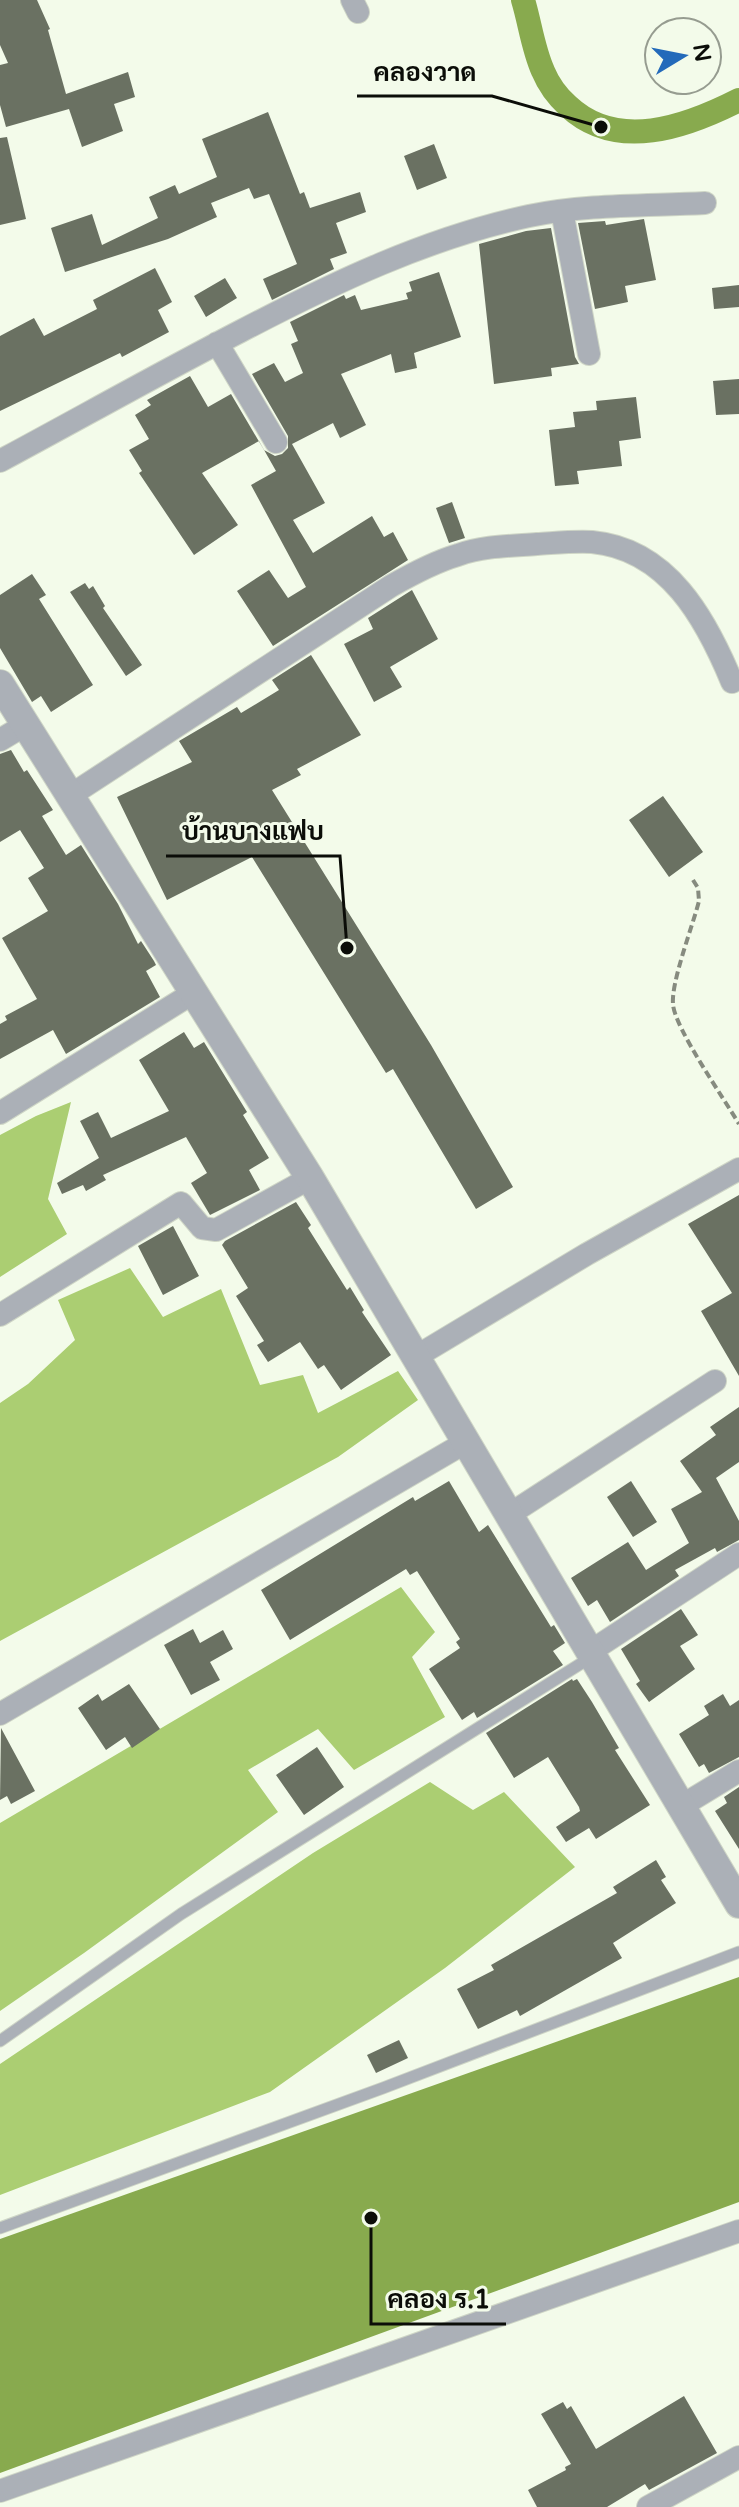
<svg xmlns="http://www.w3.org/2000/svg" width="739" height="2507" font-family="'Varela Round',Sarabun,sans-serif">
<rect width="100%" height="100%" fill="#f3fbea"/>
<!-- forest -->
<path fill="#abce72" d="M 71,1102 L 48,1199 L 67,1234 L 0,1277 L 0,1135 L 36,1116 Z
M 130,1268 L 163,1317 L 221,1289 L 260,1385 L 303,1375 L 318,1413 L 398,1371 L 418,1400 L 338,1457 L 0,1641 L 0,1403 L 28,1384 L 75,1340 L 58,1300 Z
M 401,1587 L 435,1632 L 412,1657 L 445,1717 L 354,1770 L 318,1729 L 248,1770 L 278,1812 L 84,1953 L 0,2011 L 0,1823 Z
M 430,1782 L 473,1810 L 504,1792 L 575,1867 L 445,1968 L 270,2092 L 0,2195 L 0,2064 L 313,1853 Z"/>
<!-- water -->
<path fill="#88aa4e" d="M 739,1977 L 739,2202 L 0,2473 L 0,2239 Z"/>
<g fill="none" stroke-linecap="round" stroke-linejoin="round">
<!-- canal -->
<path stroke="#88aa4e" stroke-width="24" d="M 523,0 C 530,23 533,49 543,71 C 548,83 558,97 568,106 C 617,152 686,127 739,100"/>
</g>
<!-- building -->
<path fill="#6a7162" d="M 0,0 L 37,0 L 50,29 L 48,30 L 66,94 L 128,72 L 135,97 L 114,104 L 123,131 L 82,147 L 69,109 L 6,127 L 0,105 L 0,65 L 8,63 L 0,45 Z
M 268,112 L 300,194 L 304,192 L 310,208 L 360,192 L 366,212 L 336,223 L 347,253 L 330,259 L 334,269 L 272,300 L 263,279 L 297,264 L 269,194 L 254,199 L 249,188 L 211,203 L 217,217 L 168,239 L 65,272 L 51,228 L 92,214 L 102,245 L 158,218 L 149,197 L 175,185 L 179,194 L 217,177 L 202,139 Z
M 7,137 L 26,219 L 0,225 L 0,138 Z
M 434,144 L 447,178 L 417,190 L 404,156 Z
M 644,219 L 656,280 L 625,286 L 628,302 L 595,309 L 578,223 L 605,221 L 606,225 Z
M 551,228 L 575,357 L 579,364 L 551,368 L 552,376 L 494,384 L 479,244 L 526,231 Z
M 155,268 L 172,302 L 158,310 L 169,332 L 122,357 L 120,353 L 0,411 L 0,336 L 34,318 L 44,336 L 97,309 L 93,300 Z
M 439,272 L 461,337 L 414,353 L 417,368 L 395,373 L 391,354 L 341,374 L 366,425 L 340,438 L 333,423 L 292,444 L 325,503 L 293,520 L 313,553 L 372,516 L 384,537 L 393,532 L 408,560 L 273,646 L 237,591 L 269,570 L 288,598 L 306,587 L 251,485 L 276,471 L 259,441 L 202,473 L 238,525 L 194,555 L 139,473 L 142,471 L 129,450 L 149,439 L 135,415 L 151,405 L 147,400 L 190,376 L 208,407 L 231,394 L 264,450 L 275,456 L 282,454 L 288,448 L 288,436 L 252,374 L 274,363 L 285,382 L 303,373 L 291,344 L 298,341 L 290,322 L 344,295 L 346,299 L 355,295 L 361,310 L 408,299 L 406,293 L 412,291 L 409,282 Z
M 225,278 L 237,298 L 206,317 L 194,296 Z
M 739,285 L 739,307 L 714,309 L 712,288 Z
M 739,379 L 739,414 L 716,415 L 713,381 Z
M 636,397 L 641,438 L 619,441 L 622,466 L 577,471 L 579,484 L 555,486 L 549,430 L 575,427 L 573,412 L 597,410 L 596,401 Z
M 452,502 L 465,538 L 449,543 L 436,508 Z
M 32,574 L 46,595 L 39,599 L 93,685 L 51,712 L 41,696 L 32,702 L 0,648 L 0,595 Z
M 85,583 L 89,589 L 93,586 L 105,606 L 103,608 L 142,665 L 126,676 L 70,592 Z
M 412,590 L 438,639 L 390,667 L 402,687 L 374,702 L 344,644 L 373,629 L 368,618 Z
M 311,655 L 361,735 L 297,769 L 301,775 L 272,790 L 431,1045 L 513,1187 L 476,1209 L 393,1069 L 386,1073 L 252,857 L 167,900 L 117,797 L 192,762 L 179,741 L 237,707 L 241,713 L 279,690 L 272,680 Z
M 11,750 L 24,772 L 27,770 L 53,810 L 42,816 L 66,855 L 81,845 L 118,904 L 138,944 L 141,941 L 154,961 L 156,965 L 146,971 L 160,997 L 66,1054 L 53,1030 L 0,1059 L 0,1024 L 7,1020 L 5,1016 L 37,999 L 2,938 L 48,911 L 28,878 L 44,868 L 20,830 L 0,842 L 0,754 Z
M 663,796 L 703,852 L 669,877 L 629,820 Z
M 184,1032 L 194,1048 L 204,1042 L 247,1112 L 243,1115 L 269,1158 L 249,1170 L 260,1190 L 210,1215 L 191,1183 L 207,1173 L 186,1137 L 103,1175 L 106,1180 L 86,1191 L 83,1185 L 62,1194 L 57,1183 L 99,1158 L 80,1121 L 98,1112 L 111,1138 L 169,1111 L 139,1060 Z
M 739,1195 L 739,1376 L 701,1311 L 732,1293 L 688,1224 Z
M 296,1202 L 311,1225 L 308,1228 L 347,1290 L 350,1287 L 364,1310 L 362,1312 L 391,1355 L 341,1390 L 324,1365 L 318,1369 L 300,1342 L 268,1362 L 257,1345 L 264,1341 L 236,1296 L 248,1288 L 222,1245 L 225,1241 Z
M 173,1226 L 199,1276 L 163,1295 L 138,1246 Z
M 739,1407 L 739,1462 L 716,1478 L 739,1521 L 739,1540 L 717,1552 L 715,1548 L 675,1570 L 679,1576 L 610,1622 L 597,1600 L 588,1606 L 571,1578 L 628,1542 L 646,1570 L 689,1543 L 671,1509 L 702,1492 L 680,1461 L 716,1435 L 710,1427 Z
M 449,1481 L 479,1532 L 488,1525 L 551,1627 L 554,1625 L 565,1643 L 553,1651 L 563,1665 L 477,1718 L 474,1712 L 462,1720 L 429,1669 L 460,1648 L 456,1642 L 460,1639 L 417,1571 L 410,1575 L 406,1569 L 290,1640 L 261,1590 L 413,1497 L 415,1501 Z
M 631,1481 L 657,1522 L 633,1537 L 607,1497 Z
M 681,1609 L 698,1635 L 680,1646 L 695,1669 L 649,1702 L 636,1684 L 640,1681 L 621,1649 Z
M 193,1629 L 200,1643 L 223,1630 L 233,1649 L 210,1662 L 220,1680 L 191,1695 L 164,1645 Z
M 572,1679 L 573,1681 L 577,1679 L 592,1702 L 619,1748 L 615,1750 L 650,1805 L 596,1839 L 589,1828 L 566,1842 L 556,1827 L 580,1811 L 579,1807 L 548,1757 L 514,1778 L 486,1733 Z
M 129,1684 L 160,1729 L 132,1748 L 125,1737 L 106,1750 L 78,1708 L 98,1694 L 102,1701 Z
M 723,1694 L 730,1706 L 739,1700 L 739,1757 L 709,1773 L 704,1764 L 699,1767 L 679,1734 L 709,1715 L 704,1706 Z
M 1,1728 L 35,1791 L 11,1804 L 7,1796 L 0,1800 Z
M 317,1747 L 344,1787 L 304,1815 L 276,1775 Z
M 739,1787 L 739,1849 L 715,1811 L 727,1803 L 724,1797 Z
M 656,1860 L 666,1877 L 661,1880 L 676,1903 L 613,1943 L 622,1958 L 520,2016 L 517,2010 L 478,2029 L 457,1989 L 494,1970 L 491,1965 L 617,1893 L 613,1887 Z
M 399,2040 L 408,2058 L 376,2073 L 367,2055 Z
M 684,2396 L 717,2453 L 649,2490 L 645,2484 L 607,2507 L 537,2507 L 528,2490 L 566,2470 L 565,2467 L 571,2464 L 541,2414 L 563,2402 L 567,2409 L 571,2406 L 596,2449 Z"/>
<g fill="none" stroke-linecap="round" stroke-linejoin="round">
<defs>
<path id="service" d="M 0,2041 L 181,1914 L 593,1656
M 0,2228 L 383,2088 L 739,1952"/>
<path id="minor" d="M 352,0 L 358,12
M 562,211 L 589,354
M 217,343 L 276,442
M 0,461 C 80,418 160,373 241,331 C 333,283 427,238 529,216 C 586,204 647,206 705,203
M 0,740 L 25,725
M 71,795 L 391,586 C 412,574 434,562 458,555 C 483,546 510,546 537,544 C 555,543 573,541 592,542 C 668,549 706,619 732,682
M 0,1113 L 193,993
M 0,1315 L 181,1203 L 202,1228 L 216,1230 L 310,1178
M 417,1356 L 587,1254 L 739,1169
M 510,1514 L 715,1381
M 591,1651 L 739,1554
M 0,1714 L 468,1441
M 683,1805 L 739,1771
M 0,2491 L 739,2231
M 648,2507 L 739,2457"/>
<path id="tertiary" d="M 0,684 L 310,1178 L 739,1904"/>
</defs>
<!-- service casing -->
<use href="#service" stroke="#ced5c6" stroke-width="13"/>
<!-- minor casing -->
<use href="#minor" stroke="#ced5c6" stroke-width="24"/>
<!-- tertiary casing -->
<use href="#tertiary" stroke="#ced5c6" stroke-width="30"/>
<!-- path -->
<path stroke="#868b7f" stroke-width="4" stroke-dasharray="8 4" stroke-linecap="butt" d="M 693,880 L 698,888 L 699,901 C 693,925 671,982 673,1004 C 674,1027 725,1100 739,1124"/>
<!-- service -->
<use href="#service" stroke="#abb0b7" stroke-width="11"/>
<!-- minor -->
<use href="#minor" stroke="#abb0b7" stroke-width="22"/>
<!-- tertiary -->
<use href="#tertiary" stroke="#abb0b7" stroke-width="28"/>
</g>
<!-- callouts -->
<path fill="none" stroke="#0b0d08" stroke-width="3" d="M601 127L492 96H357M347 948L340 856H166M371 2218L371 2324H506"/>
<g fill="#0b0d08" stroke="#f3fbea" stroke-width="3">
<circle cx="601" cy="127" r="8"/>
<circle cx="347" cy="948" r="8"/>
<circle cx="371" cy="2218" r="8"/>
</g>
<g font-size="26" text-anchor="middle" font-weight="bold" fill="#0b0d08" stroke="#f3fbea" stroke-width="6" stroke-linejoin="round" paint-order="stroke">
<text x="425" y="81">คลองวาด</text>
<text x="253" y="840">บ้านบางแฟบ</text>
<text x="439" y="2308">คลอง ร.1</text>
</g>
<!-- north arrow -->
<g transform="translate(683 56) rotate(80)"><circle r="38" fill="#f3fbea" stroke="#969c90" stroke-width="2"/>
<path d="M0-6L14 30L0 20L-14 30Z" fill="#236aba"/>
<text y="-12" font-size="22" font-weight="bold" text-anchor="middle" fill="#0b0d08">N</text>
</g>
</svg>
